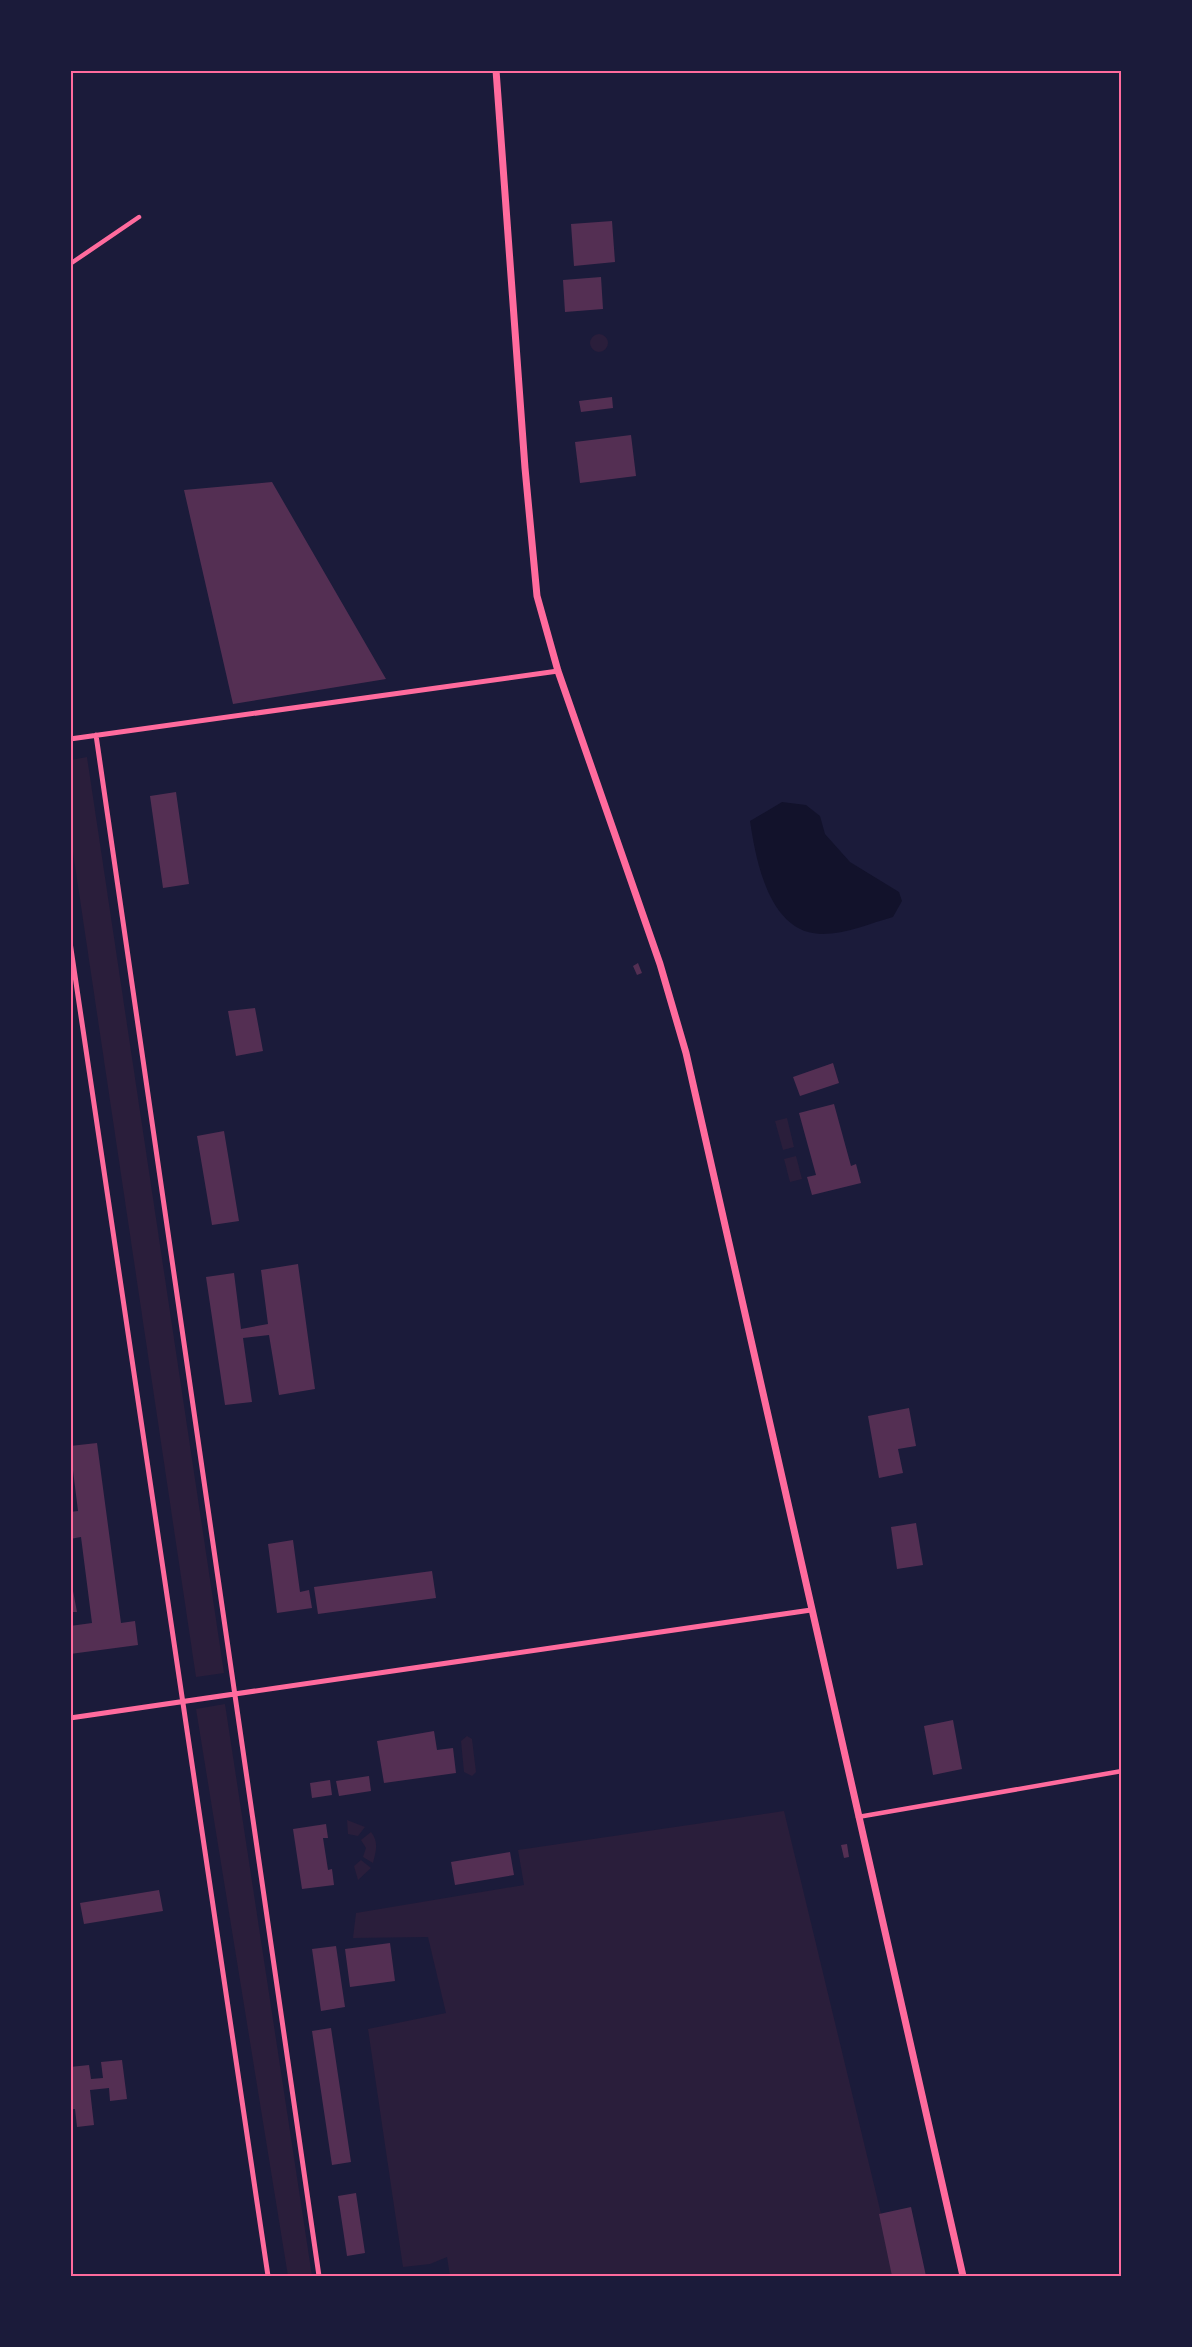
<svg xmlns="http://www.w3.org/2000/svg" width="1192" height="2347" font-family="Commissioner,sans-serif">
<rect width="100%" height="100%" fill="#1b1b3a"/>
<!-- green -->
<path fill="#2a1e3b" d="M590 343a9 9 0 1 1 18 0a9 9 0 1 1-18 0Z
M 87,757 L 224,1673 L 196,1677 L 71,839 L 71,760 Z
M 787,1118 L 794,1147 L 783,1150 L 775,1121 Z
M 796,1156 L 802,1179 L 790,1182 L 784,1159 Z
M 225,1704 L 312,2276 L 288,2276 L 196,1709 Z
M 467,1736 L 472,1739 L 476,1772 L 472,1776 L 464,1772 L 461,1741 Z
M 784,1811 L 896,2276 L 450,2276 L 447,2257 L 430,2264 L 403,2267 L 368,2029 L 446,2013 L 428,1937 L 353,1938 L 356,1913 L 524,1885 L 518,1850 Z
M 347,1820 L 365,1827 L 358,1836 L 348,1834 Z
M 371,1832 C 379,1842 376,1851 373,1863 L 363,1857 L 366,1848 L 361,1840 Z
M 361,1860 L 371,1868 L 358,1880 L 354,1866 Z"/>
<!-- water -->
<path fill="#12122b" d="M 782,802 L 806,805 L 820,816 L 825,834 L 850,862 L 899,892 L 902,901 L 893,917 C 871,923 844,935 820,934 C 769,932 756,861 750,821 Z"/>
<!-- building -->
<path fill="#542f53" d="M 612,221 L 615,262 L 574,266 L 571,224 Z
M 601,277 L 603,309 L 565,312 L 563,280 Z
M 612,397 L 613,408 L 581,412 L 579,401 Z
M 631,435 L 636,476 L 580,483 L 575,442 Z
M 272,482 L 386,679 L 233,704 L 184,490 Z
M 176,792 L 189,884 L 163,888 L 150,796 Z
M 638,963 L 642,973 L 637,975 L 633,966 Z
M 255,1008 L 263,1051 L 236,1056 L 228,1011 Z
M 833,1063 L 839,1083 L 800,1096 L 793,1077 Z
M 834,1104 L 851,1166 L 856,1164 L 861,1183 L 812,1195 L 807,1177 L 816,1175 L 799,1113 Z
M 224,1131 L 239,1221 L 212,1225 L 197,1136 Z
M 298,1264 L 315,1389 L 279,1395 L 269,1335 L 243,1338 L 252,1402 L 225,1405 L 206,1277 L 234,1273 L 241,1329 L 268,1324 L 261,1270 Z
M 909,1408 L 916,1446 L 898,1449 L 903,1473 L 879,1478 L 868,1416 Z
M 97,1443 L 121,1623 L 135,1621 L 138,1645 L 70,1654 L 70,1626 L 92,1623 L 81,1537 L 70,1539 L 70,1512 L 78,1511 L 70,1446 Z
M 916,1523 L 923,1565 L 897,1569 L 891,1527 Z
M 293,1540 L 300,1592 L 309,1590 L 312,1608 L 277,1613 L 268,1544 Z
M 432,1571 L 436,1598 L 318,1614 L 314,1587 Z
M 70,1575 L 77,1612 L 70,1612 Z
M 953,1720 L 962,1769 L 933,1775 L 924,1726 Z
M 434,1731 L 437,1750 L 453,1748 L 456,1773 L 384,1783 L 377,1741 Z
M 369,1776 L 371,1791 L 339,1796 L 336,1781 Z
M 330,1780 L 332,1795 L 312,1798 L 310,1783 Z
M 326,1824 L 328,1838 L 323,1838 L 328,1870 L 332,1869 L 334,1885 L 302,1889 L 293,1829 Z
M 847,1844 L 849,1857 L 844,1858 L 841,1845 Z
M 510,1852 L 514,1875 L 455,1885 L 451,1862 Z
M 159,1890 L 163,1911 L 84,1924 L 80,1903 Z
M 390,1943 L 395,1981 L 350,1987 L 345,1949 Z
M 336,1946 L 345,2007 L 321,2011 L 312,1949 Z
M 331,2028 L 351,2162 L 332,2165 L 312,2031 Z
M 122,2060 L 127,2099 L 110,2101 L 109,2088 L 90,2090 L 94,2125 L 77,2127 L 75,2109 L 70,2109 L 70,2067 L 89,2065 L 91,2079 L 103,2078 L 101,2062 Z
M 356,2193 L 365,2253 L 347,2256 L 338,2196 Z
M 911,2207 L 926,2276 L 892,2276 L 879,2214 Z"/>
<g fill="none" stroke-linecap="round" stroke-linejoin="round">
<!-- minor -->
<path stroke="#ff6b9d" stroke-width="4.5" d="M 70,264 L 139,217
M 858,1817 L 1122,1771"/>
<!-- tertiary -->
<path stroke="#ff6b9d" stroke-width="5" d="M 96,735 L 319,2276
M 70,739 L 558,671
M 70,942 C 136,1387 201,1832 268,2276
M 70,1718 L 811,1610"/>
<!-- primary -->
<path stroke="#ff6b9d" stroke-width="7" d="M 496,70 L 525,468 L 537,596 L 558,671 L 660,964 L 686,1053 L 963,2276"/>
</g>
<!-- border -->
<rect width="1192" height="2347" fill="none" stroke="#1b1b3a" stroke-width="144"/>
<rect x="72" y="72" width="1048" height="2203" fill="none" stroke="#ff6b9d" stroke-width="2"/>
</svg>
